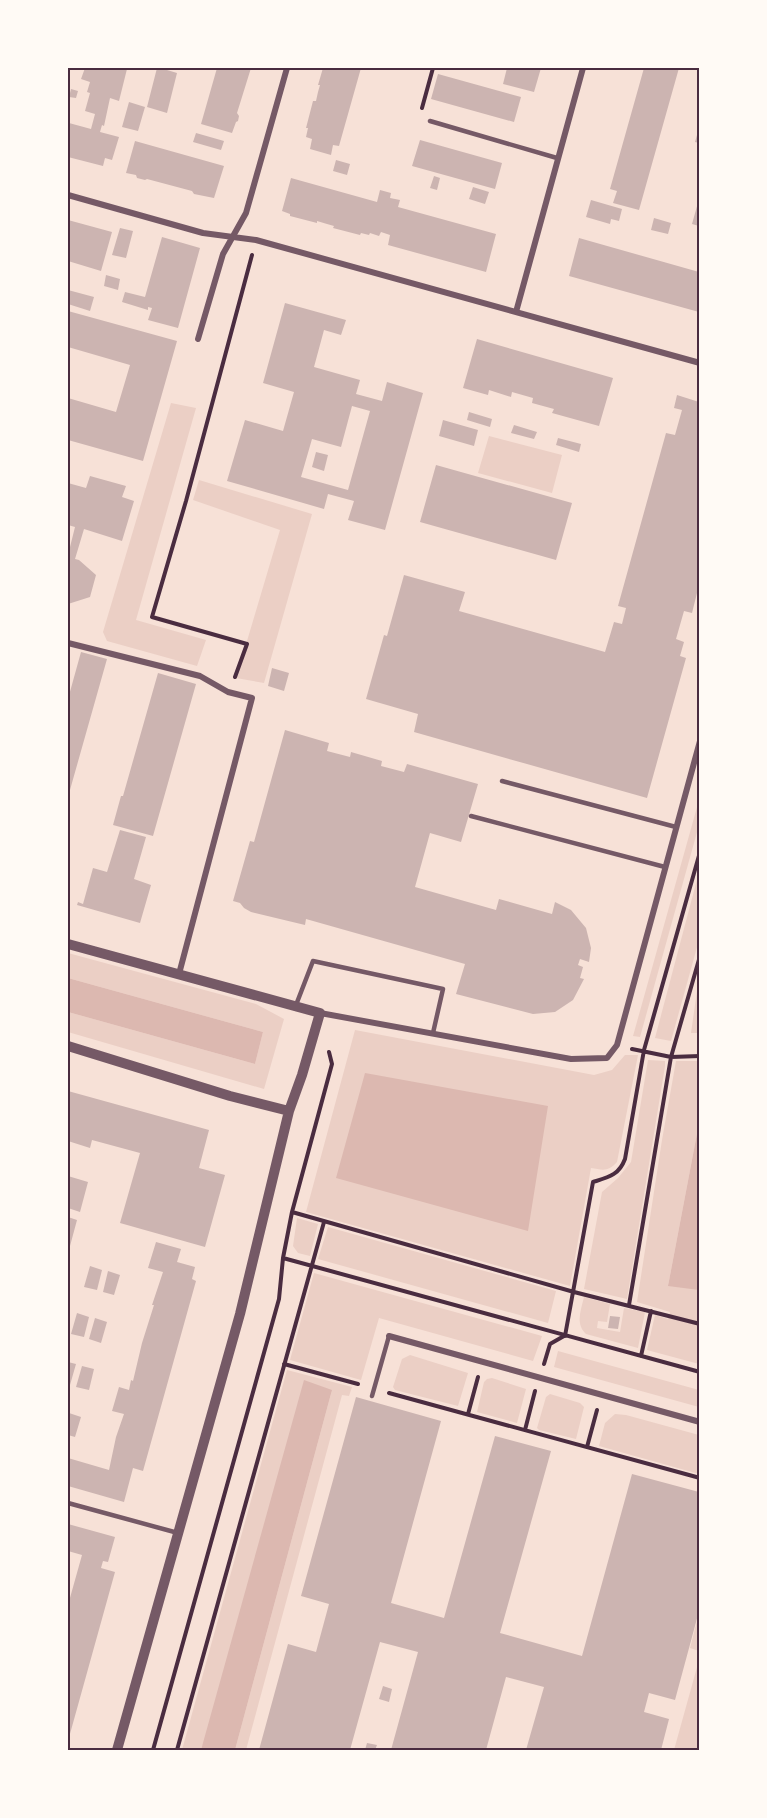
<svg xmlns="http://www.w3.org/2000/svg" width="767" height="1818" font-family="'Archivo Narrow',sans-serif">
<rect width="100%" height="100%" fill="#f7e1d7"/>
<!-- green -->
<path fill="#ebcfc5" d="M 171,403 L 196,408 L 136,620 L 206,640 L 197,666 L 107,641 L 103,632 Z
M 489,436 L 562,455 L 552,493 L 478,473 Z
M 199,480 L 312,514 L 264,683 L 236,678 L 280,530 L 193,500 Z
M 699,800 L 699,825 L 640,1037 L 633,1036 Z
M 699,872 L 699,940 L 671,1041 L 655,1038 Z
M 68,953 L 256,1004 L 284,1019 L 264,1089 L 68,1032 L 68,1012 L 255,1064 L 263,1032 L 68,978 Z
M 699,977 L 699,1033 L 691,1033 Z
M 355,1030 L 594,1075 L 612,1070 L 625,1055 L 638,1055 L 617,1162 C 608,1172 603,1170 591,1168 L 570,1286 L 306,1212 Z
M 648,1060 L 665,1061 L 665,1066 L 627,1299 L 584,1289 L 602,1192 L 618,1178 L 631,1162 Z
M 676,1061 L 699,1061 L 699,1123 L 668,1286 L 699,1190 L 699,1364 L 647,1350 L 655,1315 L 668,1319 L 670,1312 L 637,1302 L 662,1140 Z
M 297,1218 L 318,1224 L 310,1256 L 298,1253 L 293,1246 Z
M 328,1227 L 556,1291 L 548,1323 L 318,1259 Z
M 314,1273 L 542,1336 L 533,1361 L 379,1318 L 361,1380 L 290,1360 Z
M 584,1297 L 610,1304 L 607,1322 L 598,1321 L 597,1328 L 620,1332 L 624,1308 L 645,1312 L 638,1348 L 586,1334 C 575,1324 581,1310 584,1297 Z
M 558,1351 L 699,1390 L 699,1407 L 554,1367 Z
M 410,1355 L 468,1373 L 458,1406 L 395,1390 L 393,1387 L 402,1359 Z
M 287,1370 L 352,1387 L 349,1396 L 342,1395 L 246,1750 L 235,1750 L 332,1390 L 201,1750 L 182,1750 Z
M 492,1378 L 526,1389 L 517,1423 L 477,1412 L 484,1382 L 487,1379 Z
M 550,1394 L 580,1403 L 584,1407 L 576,1439 L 539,1430 L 537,1428 L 546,1397 Z
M 615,1414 L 626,1415 L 699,1435 L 699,1474 L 599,1446 L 605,1423 Z
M 699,1613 L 700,1651 L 699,1651 L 690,1648 Z
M 699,1660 L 699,1750 L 674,1750 Z"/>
<!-- water -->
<path fill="#dcb8b0" d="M 68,978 L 263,1032 L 255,1064 L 68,1012 Z
M 365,1073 L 548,1106 L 528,1231 L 336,1178 Z
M 699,1123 L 699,1290 L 668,1286 Z
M 304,1380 L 332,1390 L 235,1750 L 201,1750 Z"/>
<!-- building -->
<path fill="#ccb4b1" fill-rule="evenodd" d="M 85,68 L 127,69 L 119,101 L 110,98 L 104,126 L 102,125 L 100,132 L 119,137 L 112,160 L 105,158 L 103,166 L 68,157 L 69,123 L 91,129 L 95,114 L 85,111 L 90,93 L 87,92 L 90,82 L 81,79 Z
M 157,68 L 168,68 L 167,70 L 177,73 L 167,113 L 147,107 Z
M 217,68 L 251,68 L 237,113 L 239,116 L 238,121 L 236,122 L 232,133 L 201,124 Z
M 323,68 L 361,68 L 339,146 L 333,145 L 331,155 L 310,149 L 312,139 L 306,137 L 308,128 L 306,128 L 313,101 L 316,101 L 318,92 L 320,85 L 318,85 Z
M 507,68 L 541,68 L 534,92 L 503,84 Z
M 644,68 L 679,68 L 639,210 L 613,203 L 617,191 L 610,189 Z
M 438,74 L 521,97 L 514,122 L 431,99 Z
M 71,89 L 78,91 L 76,98 L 69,97 Z
M 129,102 L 145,107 L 138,131 L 122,127 Z
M 699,128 L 699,143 L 695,142 Z
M 196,133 L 224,141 L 221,150 L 193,142 Z
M 420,140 L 502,163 L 495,189 L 412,166 Z
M 135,141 L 224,166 L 214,198 L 194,194 L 192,191 L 147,179 L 145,180 L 137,178 L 136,175 L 126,173 Z
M 336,160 L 350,164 L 347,175 L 333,171 Z
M 434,176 L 440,178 L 437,190 L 430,188 Z
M 291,178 L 377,202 L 380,190 L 391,193 L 390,198 L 400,200 L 398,207 L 496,234 L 486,272 L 388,245 L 390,235 L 381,232 L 379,236 L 370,233 L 369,235 L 361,233 L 360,235 L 333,228 L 334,226 L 327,224 L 317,221 L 317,223 L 290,216 L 290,214 L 282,211 Z
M 473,187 L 489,192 L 485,204 L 469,199 Z
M 699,199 L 699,226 L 692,224 Z
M 591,200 L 622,209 L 619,221 L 611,219 L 610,224 L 586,217 Z
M 654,218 L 671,223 L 668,234 L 651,230 Z
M 68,220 L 112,232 L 101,271 L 68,261 Z
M 120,228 L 133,231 L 126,258 L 112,255 Z
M 162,237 L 200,248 L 178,328 L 148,320 L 152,308 L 148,307 L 148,310 L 122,302 L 125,292 L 145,297 Z
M 579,238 L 699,272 L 699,312 L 569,276 Z
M 106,275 L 120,279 L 118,290 L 104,286 Z
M 68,290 L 94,297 L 90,311 L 68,304 Z
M 285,303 L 346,320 L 341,335 L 324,330 L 314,367 L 360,380 L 356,394 L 382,401 L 387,382 L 423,393 L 385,530 L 348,520 L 354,501 L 328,494 L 324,509 L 227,481 L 245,420 L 283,431 L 294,392 L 263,383 ZM 352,406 L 370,411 L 348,490 L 301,477 L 312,439 L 341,447 Z
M 68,311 L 177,341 L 143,461 L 68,440 L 68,398 L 116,412 L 130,365 L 68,347 Z
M 477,339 L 613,378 L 599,426 L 552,413 L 554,409 L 532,403 L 533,398 L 512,392 L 511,397 L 489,390 L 488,395 L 463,388 Z
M 677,395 L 699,402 L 699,585 L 692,613 L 684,611 L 676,639 L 684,642 L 680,656 L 686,658 L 647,798 L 414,732 L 418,714 L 366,699 L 384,635 L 387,636 L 404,575 L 465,592 L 459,611 L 605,652 L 614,622 L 622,624 L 626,608 L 618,606 L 666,433 L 675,435 L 682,410 L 674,408 Z
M 469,412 L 492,419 L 490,427 L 467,420 Z
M 443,420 L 478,430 L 474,446 L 439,436 Z
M 514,425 L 537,432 L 534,439 L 511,433 Z
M 558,438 L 581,444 L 579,452 L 556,445 Z
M 316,452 L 328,455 L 324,471 L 312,467 Z
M 436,465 L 572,503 L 556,560 L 420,522 Z
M 90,476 L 126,486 L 122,497 L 134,501 L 122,541 L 84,529 L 75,559 L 79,560 L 96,575 L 90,597 L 68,604 L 68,555 L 75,527 L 68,525 L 68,483 L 86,488 Z
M 81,652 L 107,659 L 68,797 L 68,699 Z
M 272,668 L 289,673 L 284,691 L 268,686 Z
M 158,673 L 196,684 L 153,836 L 113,825 L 121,796 L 123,796 Z
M 285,730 L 329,743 L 327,751 L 350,757 L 351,752 L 382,761 L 381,766 L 404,772 L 407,764 L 478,784 L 461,842 L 430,833 L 415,887 L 496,910 L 499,899 L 552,914 L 555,902 L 571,910 L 586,928 L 591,948 L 589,962 L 580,959 L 578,965 L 583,967 L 580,978 L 584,979 L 573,1000 L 555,1012 L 533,1014 L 456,994 L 465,964 L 306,919 L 305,925 L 251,912 L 244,908 L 240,903 L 233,901 L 250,841 L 254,842 Z
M 120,830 L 146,837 L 134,879 L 151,885 L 140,923 L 77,905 L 78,902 L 83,904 L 93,868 L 107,872 Z
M 68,1091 L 209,1130 L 199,1168 L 225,1175 L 205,1247 L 120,1223 L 140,1153 L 92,1140 L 90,1148 L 68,1141 Z
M 68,1176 L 88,1182 L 80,1212 L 68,1208 Z
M 68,1217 L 77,1220 L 70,1246 L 68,1246 Z
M 156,1242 L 181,1249 L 177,1262 L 195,1267 L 192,1279 L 196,1281 L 143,1471 L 133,1468 L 124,1502 L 68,1486 L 68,1458 L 109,1470 L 116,1437 L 124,1414 L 112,1411 L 119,1387 L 129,1390 L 131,1380 L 133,1381 L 142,1343 L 154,1305 L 152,1305 L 163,1272 L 148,1268 Z
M 90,1266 L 102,1270 L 97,1290 L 84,1287 Z
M 108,1271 L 120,1275 L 114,1295 L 103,1292 Z
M 77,1313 L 89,1317 L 84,1337 L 71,1334 Z
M 610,1316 L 620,1317 L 618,1329 L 608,1328 Z
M 95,1318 L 107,1322 L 101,1343 L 89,1339 Z
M 68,1362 L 76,1364 L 70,1385 L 68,1384 Z
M 82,1366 L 94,1369 L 89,1390 L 76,1387 Z
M 356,1397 L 441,1421 L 391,1603 L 444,1618 L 495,1436 L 551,1451 L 500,1633 L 582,1656 L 632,1474 L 699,1492 L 699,1611 L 675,1700 L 649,1693 L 644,1712 L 669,1719 L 661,1750 L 526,1750 L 544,1687 L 506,1677 L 486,1750 L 391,1750 L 418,1652 L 380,1642 L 350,1750 L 259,1750 L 288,1644 L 316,1652 L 329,1604 L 301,1596 Z
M 69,1413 L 81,1417 L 75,1437 L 68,1435 Z
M 68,1524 L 115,1537 L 108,1562 L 103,1561 L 101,1568 L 115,1572 L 68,1741 L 68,1605 L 82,1555 L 68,1551 Z
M 383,1686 L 392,1689 L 389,1702 L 379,1699 Z
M 367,1743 L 377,1745 L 375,1750 L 365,1750 Z"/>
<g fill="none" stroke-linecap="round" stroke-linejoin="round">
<!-- path -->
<path stroke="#4a2c40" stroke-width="4" d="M 422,108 L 433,68
M 235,677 L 247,644 L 152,617 L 186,501 L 252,255
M 632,1049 L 671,1057 L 700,1056
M 292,1212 L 574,1292 L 700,1324
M 283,1258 L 700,1372
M 629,1305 L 671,1057 L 700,956
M 565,1336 L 593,1182 C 609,1177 619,1175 625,1159 L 644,1050 L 700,852
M 641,1356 L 651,1311
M 284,1364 L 358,1384
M 544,1364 L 550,1344 L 564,1336
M 389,1393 L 700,1478
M 468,1414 L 478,1377
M 525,1430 L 535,1391
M 587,1447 L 597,1410
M 153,1750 L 279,1299 L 283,1258 L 292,1212 L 332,1064 L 329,1052
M 177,1750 L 324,1222"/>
<!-- service -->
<path stroke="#755966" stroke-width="4.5" d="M 430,121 L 557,158
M 502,781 L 676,827
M 471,816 L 665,867
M 296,1005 L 313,961 L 443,989 L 433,1033
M 372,1396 L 389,1336
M 68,1503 L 178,1533"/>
<!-- minor -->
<path stroke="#755966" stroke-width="6" d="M 68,195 L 203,233 L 256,240 L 700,363
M 516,312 L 583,68
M 198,339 L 223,254 L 246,213 L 287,68
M 68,643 L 200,676 L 228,692 L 252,698 L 179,974
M 320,1013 L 571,1059 L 607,1058 L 617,1045 L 700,741
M 389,1336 L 700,1422"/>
<!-- tertiary -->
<path stroke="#755966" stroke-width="10" d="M 68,944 L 320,1013 L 302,1075 L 289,1111 L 240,1314 L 117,1750
M 68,1046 L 230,1096 L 289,1111"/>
</g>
<!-- border -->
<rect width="767" height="1818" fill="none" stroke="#fffaf5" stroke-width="138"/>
<rect x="69" y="69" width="629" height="1680" fill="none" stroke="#4a2c40" stroke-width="2"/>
</svg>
